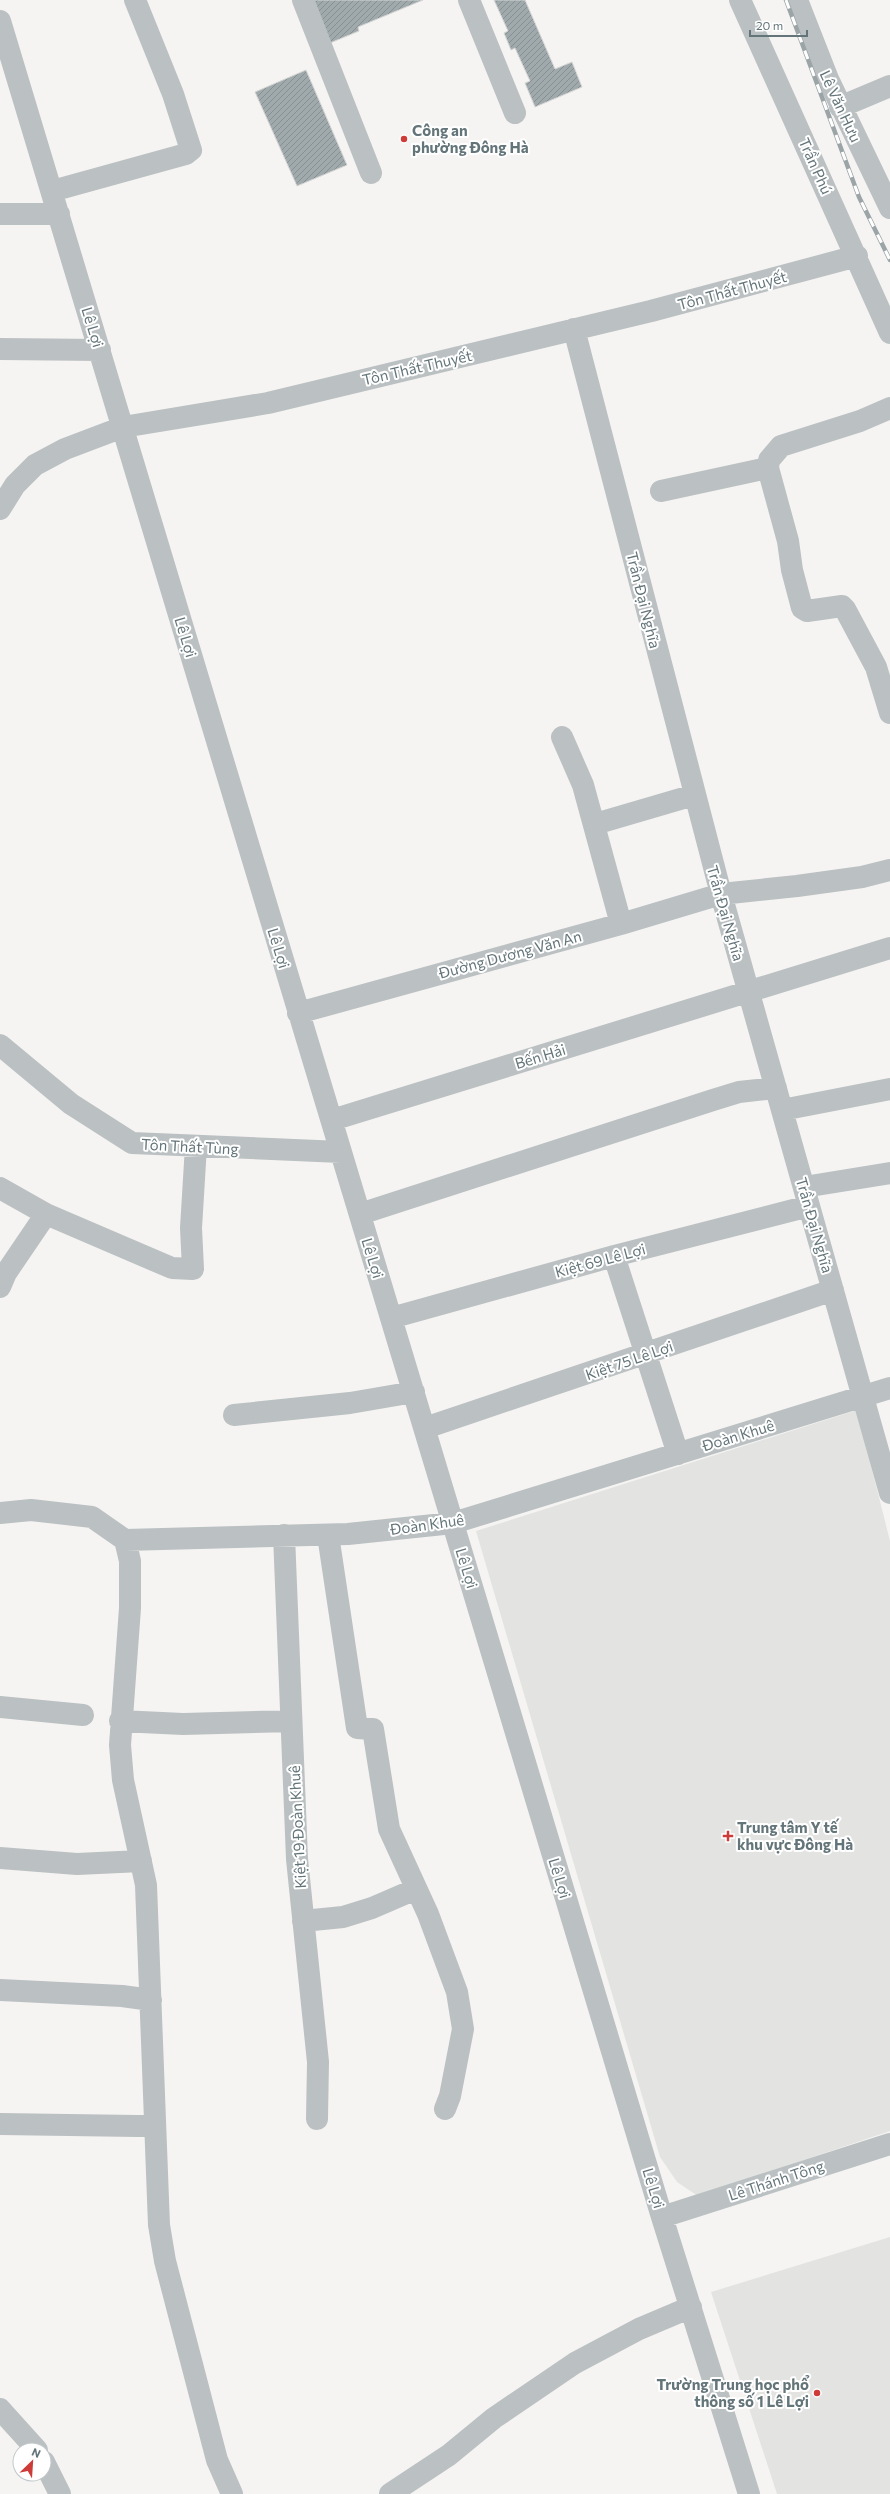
<svg xmlns="http://www.w3.org/2000/svg" width="890" height="2494" font-family="Commissioner,sans-serif">
<defs>
<pattern id="building-hatch" width="6" height="6" patternUnits="userSpaceOnUse"><rect width="6" height="6" fill="#a0aaac"/><path d="M-1 1l2-2M0 6l6-6M5 7l2-2" fill="none" stroke="#868f91"/></pattern>
</defs>
<rect width="100%" height="100%" fill="#f5f4f2"/>
<!-- built -->
<path fill="#e3e4e2" d="M 857,1410 L 890,1541 L 890,2131 L 698,2196 L 677,2182 L 660,2157 L 476,1531 Z
M 890,2237 L 890,2494 L 777,2494 L 711,2292 Z"/>
<!-- building -->
<path fill="url(#building-hatch)" stroke="#d6d6d5" d="M 312,0 L 423,0 L 358,27 L 359,31 L 330,43 Z
M 494,0 L 525,0 L 555,69 L 572,62 L 582,87 L 535,107 L 525,83 L 530,81 L 515,48 L 511,50 L 504,33 L 508,31 Z
M 306,70 L 347,165 L 297,186 L 255,92 Z"/>
<g fill="none" stroke-linecap="round" stroke-linejoin="round">
<!-- minor -->
<path stroke="#bbc0c2" stroke-width="22" d="M 303,0 L 371,173
M 469,0 L 515,113
M 740,0 L 890,333
M 797,0 L 828,79 L 890,208
M 0,21 L 662,2217 L 749,2494
M 840,107 L 890,86
M 52,191 L 186,154 L 191,150 L 173,94 L 135,0
M 0,214 L 59,214
M 574,329 L 721,894 L 890,1493
M 0,349 L 100,350
M 890,408 L 860,421 L 781,446 L 769,460 L 768,468 L 788,541 L 792,570 L 802,608 L 807,611 L 842,606 L 845,609 L 876,667 L 890,713
M 661,491 L 768,468
M 0,509 L 15,485 L 35,465 L 65,449 L 123,427 L 268,403 L 651,311 L 857,256
M 562,737 L 583,785 L 621,924
M 595,824 L 694,795
M 298,1013 L 621,924 L 721,894 L 797,886 L 862,877 L 890,870
M 0,1045 L 71,1104 L 132,1143 L 341,1152
M 782,1110 L 890,1089
M 332,1120 L 890,948
M 804,1187 L 890,1173
M 0,1188 L 46,1214 L 172,1268 L 193,1269 L 191,1228 L 196,1146
M 360,1214 L 713,1100 L 739,1092 L 776,1088
M 614,1256 L 678,1454
M 0,1287 L 6,1273 L 46,1214
M 391,1318 L 614,1256 L 809,1206
M 234,1415 L 350,1403 L 414,1392
M 425,1428 L 833,1290
M 0,1513 L 31,1510 L 92,1517 L 125,1540 L 348,1534 L 453,1523 L 890,1388
M 284,1535 L 297,1859 L 318,2062 L 317,2119
M 328,1535 L 357,1728 L 373,1729 L 389,1829 L 428,1914 L 457,1992 L 463,2029 L 450,2096 L 445,2109
M 125,1540 L 130,1561 L 130,1608 L 120,1745 L 123,1780 L 146,1885 L 159,2225 L 165,2261 L 217,2460 L 232,2494
M 0,1707 L 83,1715
M 120,1721 L 183,1724 L 291,1721
M 0,1858 L 77,1864 L 141,1861
M 303,1921 L 343,1917 L 372,1908 L 416,1889
M 0,1990 L 122,1996 L 151,2000
M 0,2124 L 137,2126 L 155,2124
M 662,2217 L 890,2144
M 0,2409 L 37,2450
M 44,2462 L 60,2494
M 390,2494 L 449,2455 L 494,2418 L 575,2363 L 639,2329 L 691,2307"/>
<defs>
<path id="rail" d="M 786,0 L 859,197 L 890,260"/>
</defs>
<!-- rail casing -->
<use href="#rail" stroke="#9ba4a6" stroke-width="4.5"/>
<!-- rail -->
<use href="#rail" stroke="#fff" stroke-width="3" stroke-dasharray="9" stroke-linecap="butt"/>
</g>
<!-- markers -->
<g fill="#ce3c39" stroke="#fff" stroke-width="1.5">
<circle cx="404" cy="139" r="4"/>
<path d="M726 1830h4v4h4v4h-4v4h-4v-4h-4v-4h4z"/>
<circle cx="817" cy="2393" r="4"/>
</g>
<g text-anchor="middle" dominant-baseline="central" stroke-width="4" stroke-linejoin="round" paint-order="stroke">
<!-- street labels -->
<g font-size="15" fill="#64757a" stroke="#fff">
<text transform="translate(841 106) rotate(65)">Lê Văn Hưu</text>
<text transform="translate(816 166) rotate(66)">Trần Phú</text>
<text transform="translate(732 290) rotate(-15)">Tôn Thất Thuyết</text>
<text transform="translate(93 327) rotate(73)">Lê Lợi</text>
<text transform="translate(417 367) rotate(-13)">Tôn Thất Thuyết</text>
<text transform="translate(644 600) rotate(76)">Trần Đại Nghĩa</text>
<text transform="translate(186 637) rotate(73)">Lê Lợi</text>
<text transform="translate(726 913) rotate(74)">Trần Đại Nghĩa</text>
<text transform="translate(279 948) rotate(73)">Lê Lợi</text>
<text transform="translate(510 954) rotate(-15)">Đường Dương Văn An</text>
<text transform="translate(540 1056) rotate(-17)">Bến Hải</text>
<text transform="translate(190 1146) rotate(3)">Tôn Thất Tùng</text>
<text transform="translate(815 1225) rotate(74)">Trần Đại Nghĩa</text>
<text transform="translate(373 1258) rotate(73)">Lê Lợi</text>
<text transform="translate(600 1260) rotate(-15)">Kiệt 69 Lê Lợi</text>
<text transform="translate(629 1360) rotate(-19)">Kiệt 75 Lê Lợi</text>
<text transform="translate(738 1435) rotate(-17)">Đoàn Khuê</text>
<text transform="translate(427 1524) rotate(-8)">Đoàn Khuê</text>
<text transform="translate(467 1568) rotate(73)">Lê Lợi</text>
<text transform="translate(297 1827) rotate(-93)">Kiệt 19 Đoàn Khuê</text>
<text transform="translate(560 1878) rotate(73)">Lê Lợi</text>
<text transform="translate(776 2180) rotate(-18)">Lê Thánh Tông</text>
<text transform="translate(654 2188) rotate(73)">Lê Lợi</text>
</g>
<!-- poi labels -->
<g font-size="15" font-weight="bold" fill="#64757a" stroke="#fff" text-anchor="start">
<text x="412" y="130">Công an<tspan x="412" dy="17">phường Đông Hà</tspan></text>
<text x="737" y="1827">Trung tâm Y tế<tspan x="737" dy="17">khu vực Đông Hà</tspan></text>
<text x="809" y="2384" text-anchor="end">Trường Trung học phổ<tspan x="809" dy="17">thông số 1 Lê Lợi</tspan></text>
</g>
</g>
<!-- north arrow -->
<g transform="translate(32 2462) rotate(25)"><circle r="19" fill="#ffffff" stroke="#c1c8ca"/>
<path d="M0-3L7 15L0 10L-7 15Z" fill="#ce3c39"/>
<text y="-6" font-size="11" font-weight="bold" text-anchor="middle" fill="#64757a">N</text>
</g>
<!-- scale -->
<path d="M750 30v6h57v-6" fill="none" stroke="#64757a" stroke-width="2"/>
<text x="756" y="30" font-size="12" fill="#64757a" stroke="#ffffff" stroke-width="3" paint-order="stroke">20 m</text>
</svg>
